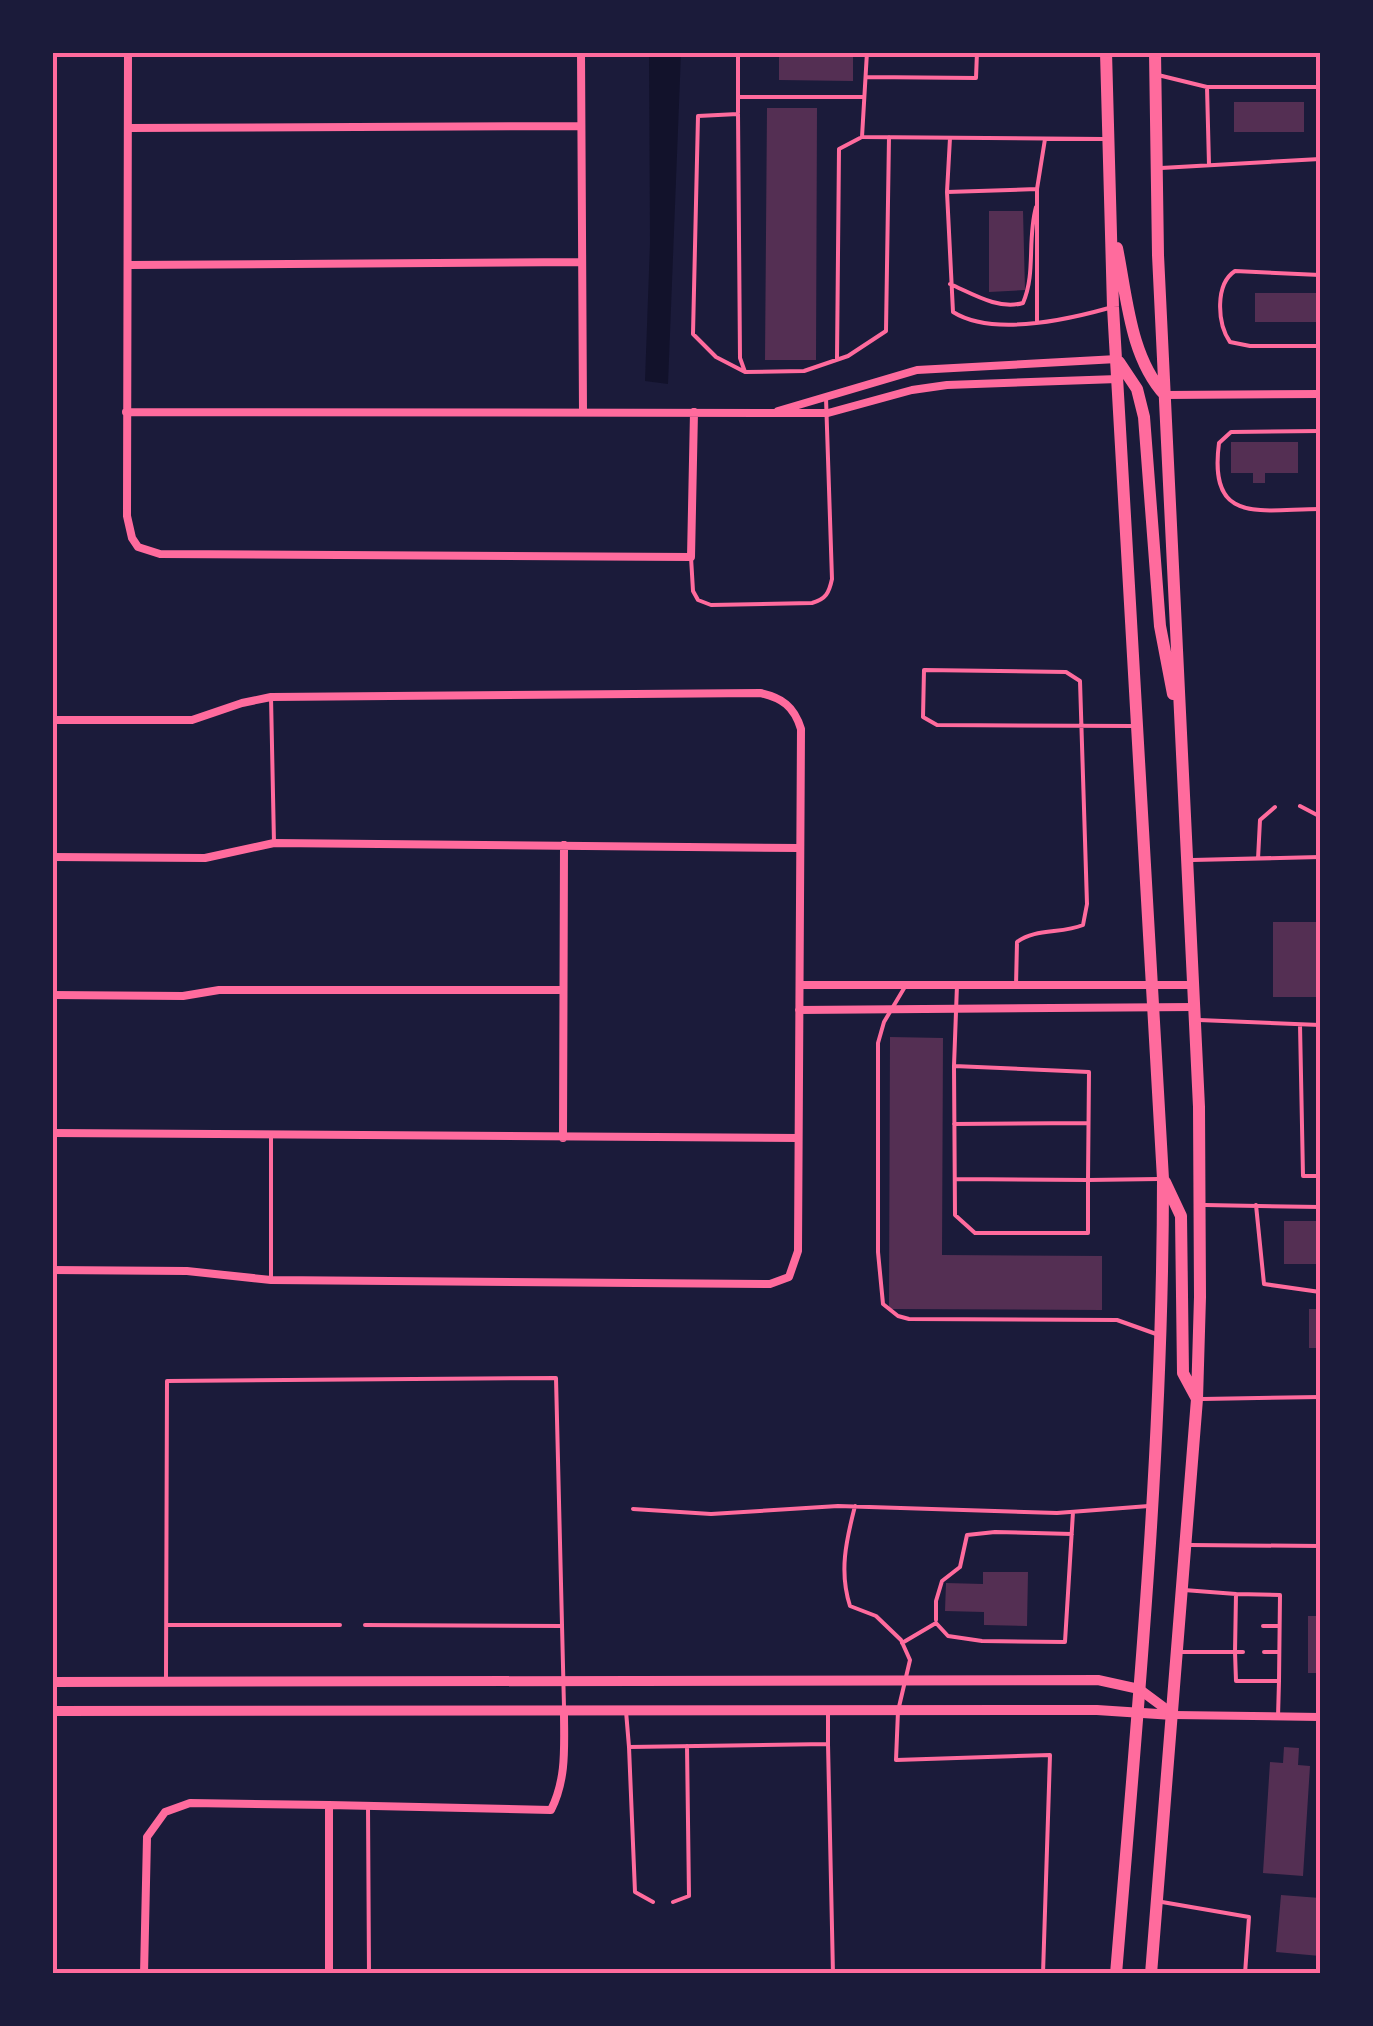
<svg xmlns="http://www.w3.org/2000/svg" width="1373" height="2026" font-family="Bitter,serif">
<rect width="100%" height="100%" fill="#1b1b3a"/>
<!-- water -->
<path fill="#12122b" d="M 649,53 L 681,53 L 668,384 L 645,381 L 650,243 Z"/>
<!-- building -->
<path fill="#542f53" d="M 779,52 L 853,52 L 853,81 L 779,80 Z
M 1234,102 L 1304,102 L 1304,132 L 1234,132 Z
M 767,108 L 817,108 L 816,360 L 765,360 Z
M 989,211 L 1023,211 L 1025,290 L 989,292 Z
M 1255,293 L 1320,293 L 1320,322 L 1255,322 Z
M 1231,442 L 1298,442 L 1298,473 L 1265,473 L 1265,483 L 1253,483 L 1253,473 L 1231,473 Z
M 1273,922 L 1320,922 L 1320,997 L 1273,997 Z
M 890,1037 L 943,1038 L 942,1255 L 1102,1256 L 1102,1310 L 889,1309 Z
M 1284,1221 L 1320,1221 L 1320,1264 L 1284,1264 Z
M 1309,1309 L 1320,1309 L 1320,1348 L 1309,1348 Z
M 983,1572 L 1028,1572 L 1027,1626 L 984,1625 L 984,1612 L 945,1611 L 946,1583 L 983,1584 Z
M 1308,1616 L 1320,1616 L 1320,1673 L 1308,1673 Z
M 1284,1747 L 1299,1748 L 1298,1765 L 1310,1766 L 1303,1876 L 1263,1873 L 1270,1762 L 1283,1763 Z
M 1281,1895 L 1320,1898 L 1320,1956 L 1276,1952 Z"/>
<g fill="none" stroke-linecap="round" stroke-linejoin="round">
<!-- service -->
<path stroke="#ff6b9d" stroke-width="4" d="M 738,52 L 738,113
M 867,52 L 862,137 L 1103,139
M 1158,75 L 1207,87 L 1320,87
M 867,77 L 976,78 L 977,52
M 1207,87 L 1209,165
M 738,97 L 863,97
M 950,138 L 947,192 L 953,312 C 993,337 1066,320 1109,308
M 1161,168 L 1320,159
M 947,192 L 1037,189
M 1320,275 L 1235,271 C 1215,284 1217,323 1230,342 L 1250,346 L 1320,346
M 950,284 C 973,294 998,310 1023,303 C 1036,273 1027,240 1036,207
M 1037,321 L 1037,189 L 1045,139
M 837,359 L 839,149 L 860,138
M 745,372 L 716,357 L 693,334 L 698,116 L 738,114 L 740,358 L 745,372 L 804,371 L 848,356 L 886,331 L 889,137
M 1320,431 L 1231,432 L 1219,443 C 1208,526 1260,509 1320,509
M 691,557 L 693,591 L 698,600 L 711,605 L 812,603 C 826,599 829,593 832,579 L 826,398
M 271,697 L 274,843
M 1300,806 L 1319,816 L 1320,823
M 1258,859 L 1260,820 L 1275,807
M 1192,860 L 1320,857
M 906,985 L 884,1022 L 878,1043 L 878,1252 L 883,1304 L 898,1316 L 909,1319 L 1117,1320 L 1159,1335
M 957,985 L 954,1066 L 955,1215 L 975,1233 L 1088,1233 L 1088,1180 L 1159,1179
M 1016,986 L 1017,942 C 1035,928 1062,934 1083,925 L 1087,904 L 1080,681 L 1066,672 L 924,670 L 923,717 L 937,725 L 1133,726
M 1199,1020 L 1320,1025
M 1300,1025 L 1303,1176 L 1320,1176
M 954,1066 L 1089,1072 L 1088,1180 L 955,1179
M 954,1124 L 1088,1123
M 1205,1205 L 1320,1207
M 1256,1205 L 1264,1284 L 1320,1292
M 271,1280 L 271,1135
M 1202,1399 L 1320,1397
M 855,1506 C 846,1541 839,1572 850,1606 L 876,1616 L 901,1640 L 910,1660 L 898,1711 L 896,1760 L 1050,1755 L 1043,1974
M 633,1509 L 711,1514 L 838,1506 L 1057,1513 L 1149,1506
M 1190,1545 L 1320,1546
M 52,1590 L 52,1591
M 1236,1594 L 1280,1595 L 1279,1681
M 936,1620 L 936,1601 L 942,1581 L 960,1567 L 967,1535 L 995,1532 L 1072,1534
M 166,1625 L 340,1625
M 365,1625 L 562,1626
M 1263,1626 L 1279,1626
M 902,1643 L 936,1623 L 948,1636 L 982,1641 L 1065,1642 L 1073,1512
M 1181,1652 L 1235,1652 L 1236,1594 L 1184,1590
M 1243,1652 L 1235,1652 L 1236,1681 L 1279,1681 L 1278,1717
M 1264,1652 L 1279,1652
M 166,1677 L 167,1381 L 556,1378 L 564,1707
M 626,1711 L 629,1747 L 828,1744 L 833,1974
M 828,1744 L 828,1713
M 629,1747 L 635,1892 L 653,1902
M 368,1806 L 369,1974
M 52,1827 L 52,1895
M 673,1902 L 689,1896 L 687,1746
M 1162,1902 L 1249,1917 L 1245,1974"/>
<!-- minor -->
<path stroke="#ff6b9d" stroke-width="8" d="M 128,52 L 127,516 L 132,538 L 138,547 L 160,554 L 691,557 L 694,412
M 581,52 L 583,412
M 128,128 L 580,126
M 128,265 L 580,262
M 1165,395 L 1320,394
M 778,411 L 917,370 L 1117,359
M 126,412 L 828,413 L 912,390 L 947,385 L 1118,379
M 52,720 L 192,720 L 242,703 L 271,697 L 760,693 C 782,698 794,706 801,729 L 798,1251 L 789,1277 L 770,1284 L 271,1280 L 187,1271 L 52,1270
M 52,857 L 205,858 L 274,843 L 799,848
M 800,985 L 1193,985
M 52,995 L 183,996 L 219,990 L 563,990
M 799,1010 L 1194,1007
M 52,1133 L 798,1138
M 563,1138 L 564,845
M 1174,1715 L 1320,1717
M 329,1805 L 551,1810 C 567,1778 564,1746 564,1711
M 144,1974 L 147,1837 L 165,1812 L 190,1803 L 329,1805 L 329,1974"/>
<!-- tertiary -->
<path stroke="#ff6b9d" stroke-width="10" d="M 52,1682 L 1098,1680 L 1139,1689 L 1174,1715
M 52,1711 L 1097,1710 L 1173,1715"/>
<!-- primary -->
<path stroke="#ff6b9d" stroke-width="12" d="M 1106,52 L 1113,307 L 1163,1179 C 1163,1445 1138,1709 1116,1974
M 1117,248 C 1127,297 1130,357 1165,395
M 1119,362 L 1137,389 L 1144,417 L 1160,626 L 1173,694
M 1165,1182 L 1181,1216 L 1183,1373 L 1197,1399
M 1151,1974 L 1197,1399 L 1200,1297 L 1199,1107 L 1158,255 L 1155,52"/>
</g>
<!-- border -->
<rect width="1373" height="2026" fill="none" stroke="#1b1b3a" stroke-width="110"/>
<rect x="55" y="55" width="1263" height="1916" fill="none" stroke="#ff6b9d" stroke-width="4"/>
</svg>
